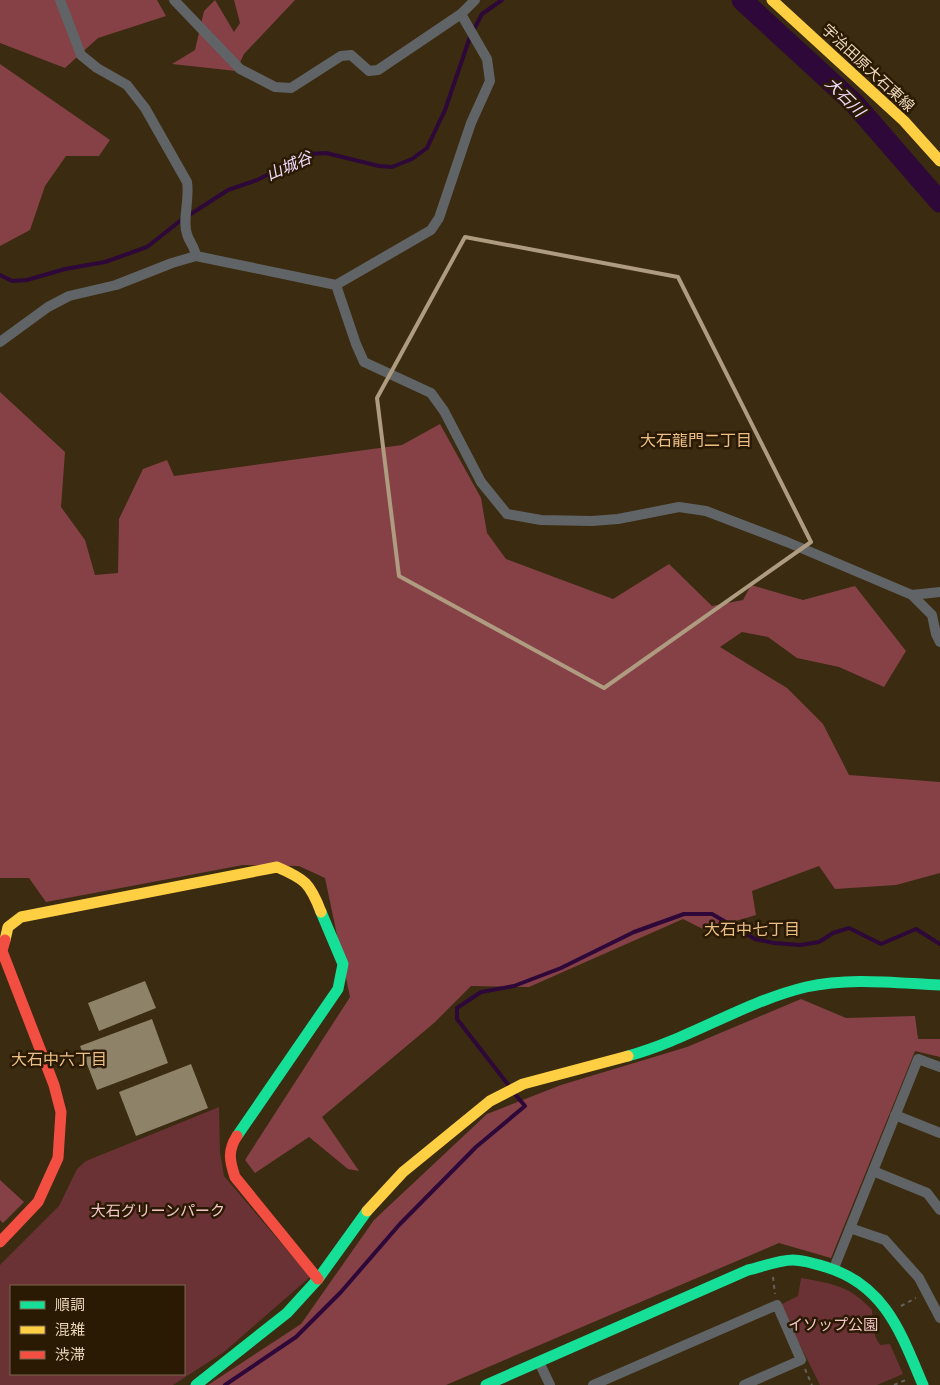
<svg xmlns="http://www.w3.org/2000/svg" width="940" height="1385" font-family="'Fira Sans Condensed','Noto Sans JP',sans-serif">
<rect width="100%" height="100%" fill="#3a2b11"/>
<!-- green -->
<path fill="#6a3235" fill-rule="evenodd" d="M 219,1107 L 220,1153 L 224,1176 L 310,1277 L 224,1352 L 173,1385 L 0,1385 L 0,1265 L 59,1206 L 77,1169 L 86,1161 ZM 11,1286 L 184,1286 L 184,1374 L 11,1374 Z
M 801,1278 C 833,1284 849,1285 872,1310 C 873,1327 871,1330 880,1345 L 890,1344 L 903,1374 L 877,1385 L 820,1385 L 780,1305 L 798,1296 Z"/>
<!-- forest -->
<path fill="#864147" d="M 0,0 L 157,0 L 166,16 L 98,38 L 65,68 L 0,43 Z
M 215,0 L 234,32 L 240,23 L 234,0 L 295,0 L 244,54 L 236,71 L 172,64 L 195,50 L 204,11 Z
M 0,64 L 110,140 L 99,156 L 66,156 L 45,186 L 30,230 L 0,246 Z
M 0,392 L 65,452 L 61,507 L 85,540 L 95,575 L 118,573 L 119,519 L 143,469 L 167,460 L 174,476 L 402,445 L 440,424 L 481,498 L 487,533 L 506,559 L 613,599 L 669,564 L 712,606 L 743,600 L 751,585 L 803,600 L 855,586 L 906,651 L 884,687 L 839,667 L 797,658 L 768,637 L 742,632 L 720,647 L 787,688 L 823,724 L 849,775 L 940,782 L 940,873 L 896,885 L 835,889 L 819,866 L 752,891 L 756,915 L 705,930 L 683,919 L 529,987 L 471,986 L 434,1023 L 322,1117 L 359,1171 L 348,1169 L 309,1137 L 255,1173 L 245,1160 L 350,997 L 325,878 L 299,866 L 243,865 L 46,902 L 29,878 L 0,878 Z
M 801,999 L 846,1018 L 915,1016 L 918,1039 L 940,1039 L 940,1057 L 915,1051 L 831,1258 L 779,1243 L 446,1385 L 208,1385 L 301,1324 L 374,1220 L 487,1114 L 561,1085 L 687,1047 Z
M 0,1180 L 24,1202 L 3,1223 L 0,1220 Z"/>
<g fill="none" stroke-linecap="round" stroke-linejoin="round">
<!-- stream -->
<path stroke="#2e0839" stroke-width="4" d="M 0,275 L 12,281 L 27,280 L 65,269 L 105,262 L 147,247 L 180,221 L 228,190 L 257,180 L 310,154 L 326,153 L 379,166 L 392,167 L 412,159 L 427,148 L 445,110 L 470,37 L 482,14 L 502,0
M 510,1087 L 457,1019 L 457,1008 L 481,992 L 514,986 L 561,968 L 634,932 L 684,914 L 712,914 L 755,939 L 774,943 L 800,945 L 819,942 L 833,933 L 849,928 L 881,944 L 916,929 L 940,944
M 225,1385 L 296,1337 L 341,1292 L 399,1225 L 476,1147 L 525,1106 L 514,1093"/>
<!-- river -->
<path stroke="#2e0839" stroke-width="21" d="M 742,0 L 854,103 L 940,202"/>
</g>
<!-- building -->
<path fill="#8e8368" d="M 145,981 L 156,1008 L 99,1031 L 88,1003 Z
M 152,1019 L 168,1063 L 97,1090 L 80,1046 Z
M 191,1064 L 208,1108 L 136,1136 L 119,1092 Z"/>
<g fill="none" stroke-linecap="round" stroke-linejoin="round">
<!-- path -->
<path stroke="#62615b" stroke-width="2" stroke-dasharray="4 4" stroke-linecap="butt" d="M 773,1277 L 775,1294
M 901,1306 L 916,1298
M 805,1369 L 812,1385
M 894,1385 L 908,1379"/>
<!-- street -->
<path stroke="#616466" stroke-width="10" d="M 60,0 L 81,55 L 97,68 L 127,85 L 145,108 L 187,182 C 190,199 182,220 187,234 C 189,242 195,247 196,256
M 174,0 L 240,69 L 275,87 L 291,88 L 341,56 L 351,55 L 369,71 L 378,70 L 461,14 L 475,0
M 336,285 L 356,344 L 364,362 L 431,393 L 444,411 L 481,482 L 507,514 L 541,520 L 592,521 L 618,519 L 679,507 L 706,511 L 787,542 L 912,595 L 932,615 L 936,634 L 940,642
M 0,342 L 48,307 L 69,296 L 116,285 L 172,263 L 196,256 L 336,285 L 431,230 L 439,218 L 471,123 L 490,81 L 487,59 L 461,14
M 912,595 L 940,592
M 895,1115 L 940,1133
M 873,1171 L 927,1193 L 940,1210
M 850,1228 L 885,1240 L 919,1278 L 940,1318
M 834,1268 L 918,1059 L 940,1067
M 539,1362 L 550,1385
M 593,1385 L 777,1305 L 801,1360 L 744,1385"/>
<!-- fast -->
<path stroke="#16e098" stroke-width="11" d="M 628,1056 C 690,1039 744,1002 806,987 C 850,977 896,983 940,985
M 237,1136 L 338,989 L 343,964 L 321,912
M 196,1385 L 287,1313 L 318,1279 L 367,1211
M 486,1385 L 748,1270 C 762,1267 778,1260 793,1260 C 803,1260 816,1264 826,1267 C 885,1285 901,1333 923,1385"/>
<!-- slow -->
<path stroke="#ffcf43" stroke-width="11" d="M 772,0 L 904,121 L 940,161
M 5,940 L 8,927 L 21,917 L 277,867 C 305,879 310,883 321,912
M 367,1211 L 403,1172 L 490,1101 L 523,1084 L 628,1056"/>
<!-- jam -->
<path stroke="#f24e42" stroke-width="11" d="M 237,1136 C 227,1151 230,1162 235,1177 L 318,1279
M 0,1242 L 38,1202 L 58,1158 L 61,1112 L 54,1085 L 2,951 L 5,940"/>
</g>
<!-- marked area -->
<path fill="none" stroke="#ae9b80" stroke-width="4" stroke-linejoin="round" d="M 465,237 L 678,277 L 811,542 L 604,688 L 399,576 L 377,398 Z"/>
<g text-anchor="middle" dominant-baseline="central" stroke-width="5" stroke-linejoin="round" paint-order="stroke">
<!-- street labels -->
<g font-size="15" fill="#edd7bb" stroke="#2a1a03">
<text transform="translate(868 68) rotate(43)">宇治田原大石東線</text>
</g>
<!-- park labels -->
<g font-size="15" fill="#f3c5c8" stroke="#2a1a03">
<text x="158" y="1211">大石グリーンパーク</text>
<text x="833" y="1325">イソップ公園</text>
</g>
<!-- water labels -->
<g font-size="16" font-style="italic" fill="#f1dafe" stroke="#2a1a03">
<text transform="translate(845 97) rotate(45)">大石川</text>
<text transform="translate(289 166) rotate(-24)">山城谷</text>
</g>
<!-- neighbourhood labels -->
<g font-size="16" fill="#ebbf86" stroke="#2a1a03">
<text x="696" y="440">大石龍門二丁目</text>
<text x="752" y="929">大石中七丁目</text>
<text x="59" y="1059">大石中六丁目</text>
</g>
</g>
<!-- legend -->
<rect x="10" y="1285" width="175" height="90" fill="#2a1a03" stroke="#78664d"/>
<rect x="20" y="1301" width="25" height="8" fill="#16e098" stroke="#78664d"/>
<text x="55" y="1310" font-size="15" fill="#edd7bb">順調</text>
<rect x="20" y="1326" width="25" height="8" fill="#ffcf43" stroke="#78664d"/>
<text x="55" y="1335" font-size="15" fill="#edd7bb">混雑</text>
<rect x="20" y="1351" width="25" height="8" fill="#f24e42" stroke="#78664d"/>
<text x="55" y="1360" font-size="15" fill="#edd7bb">渋滞</text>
</svg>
